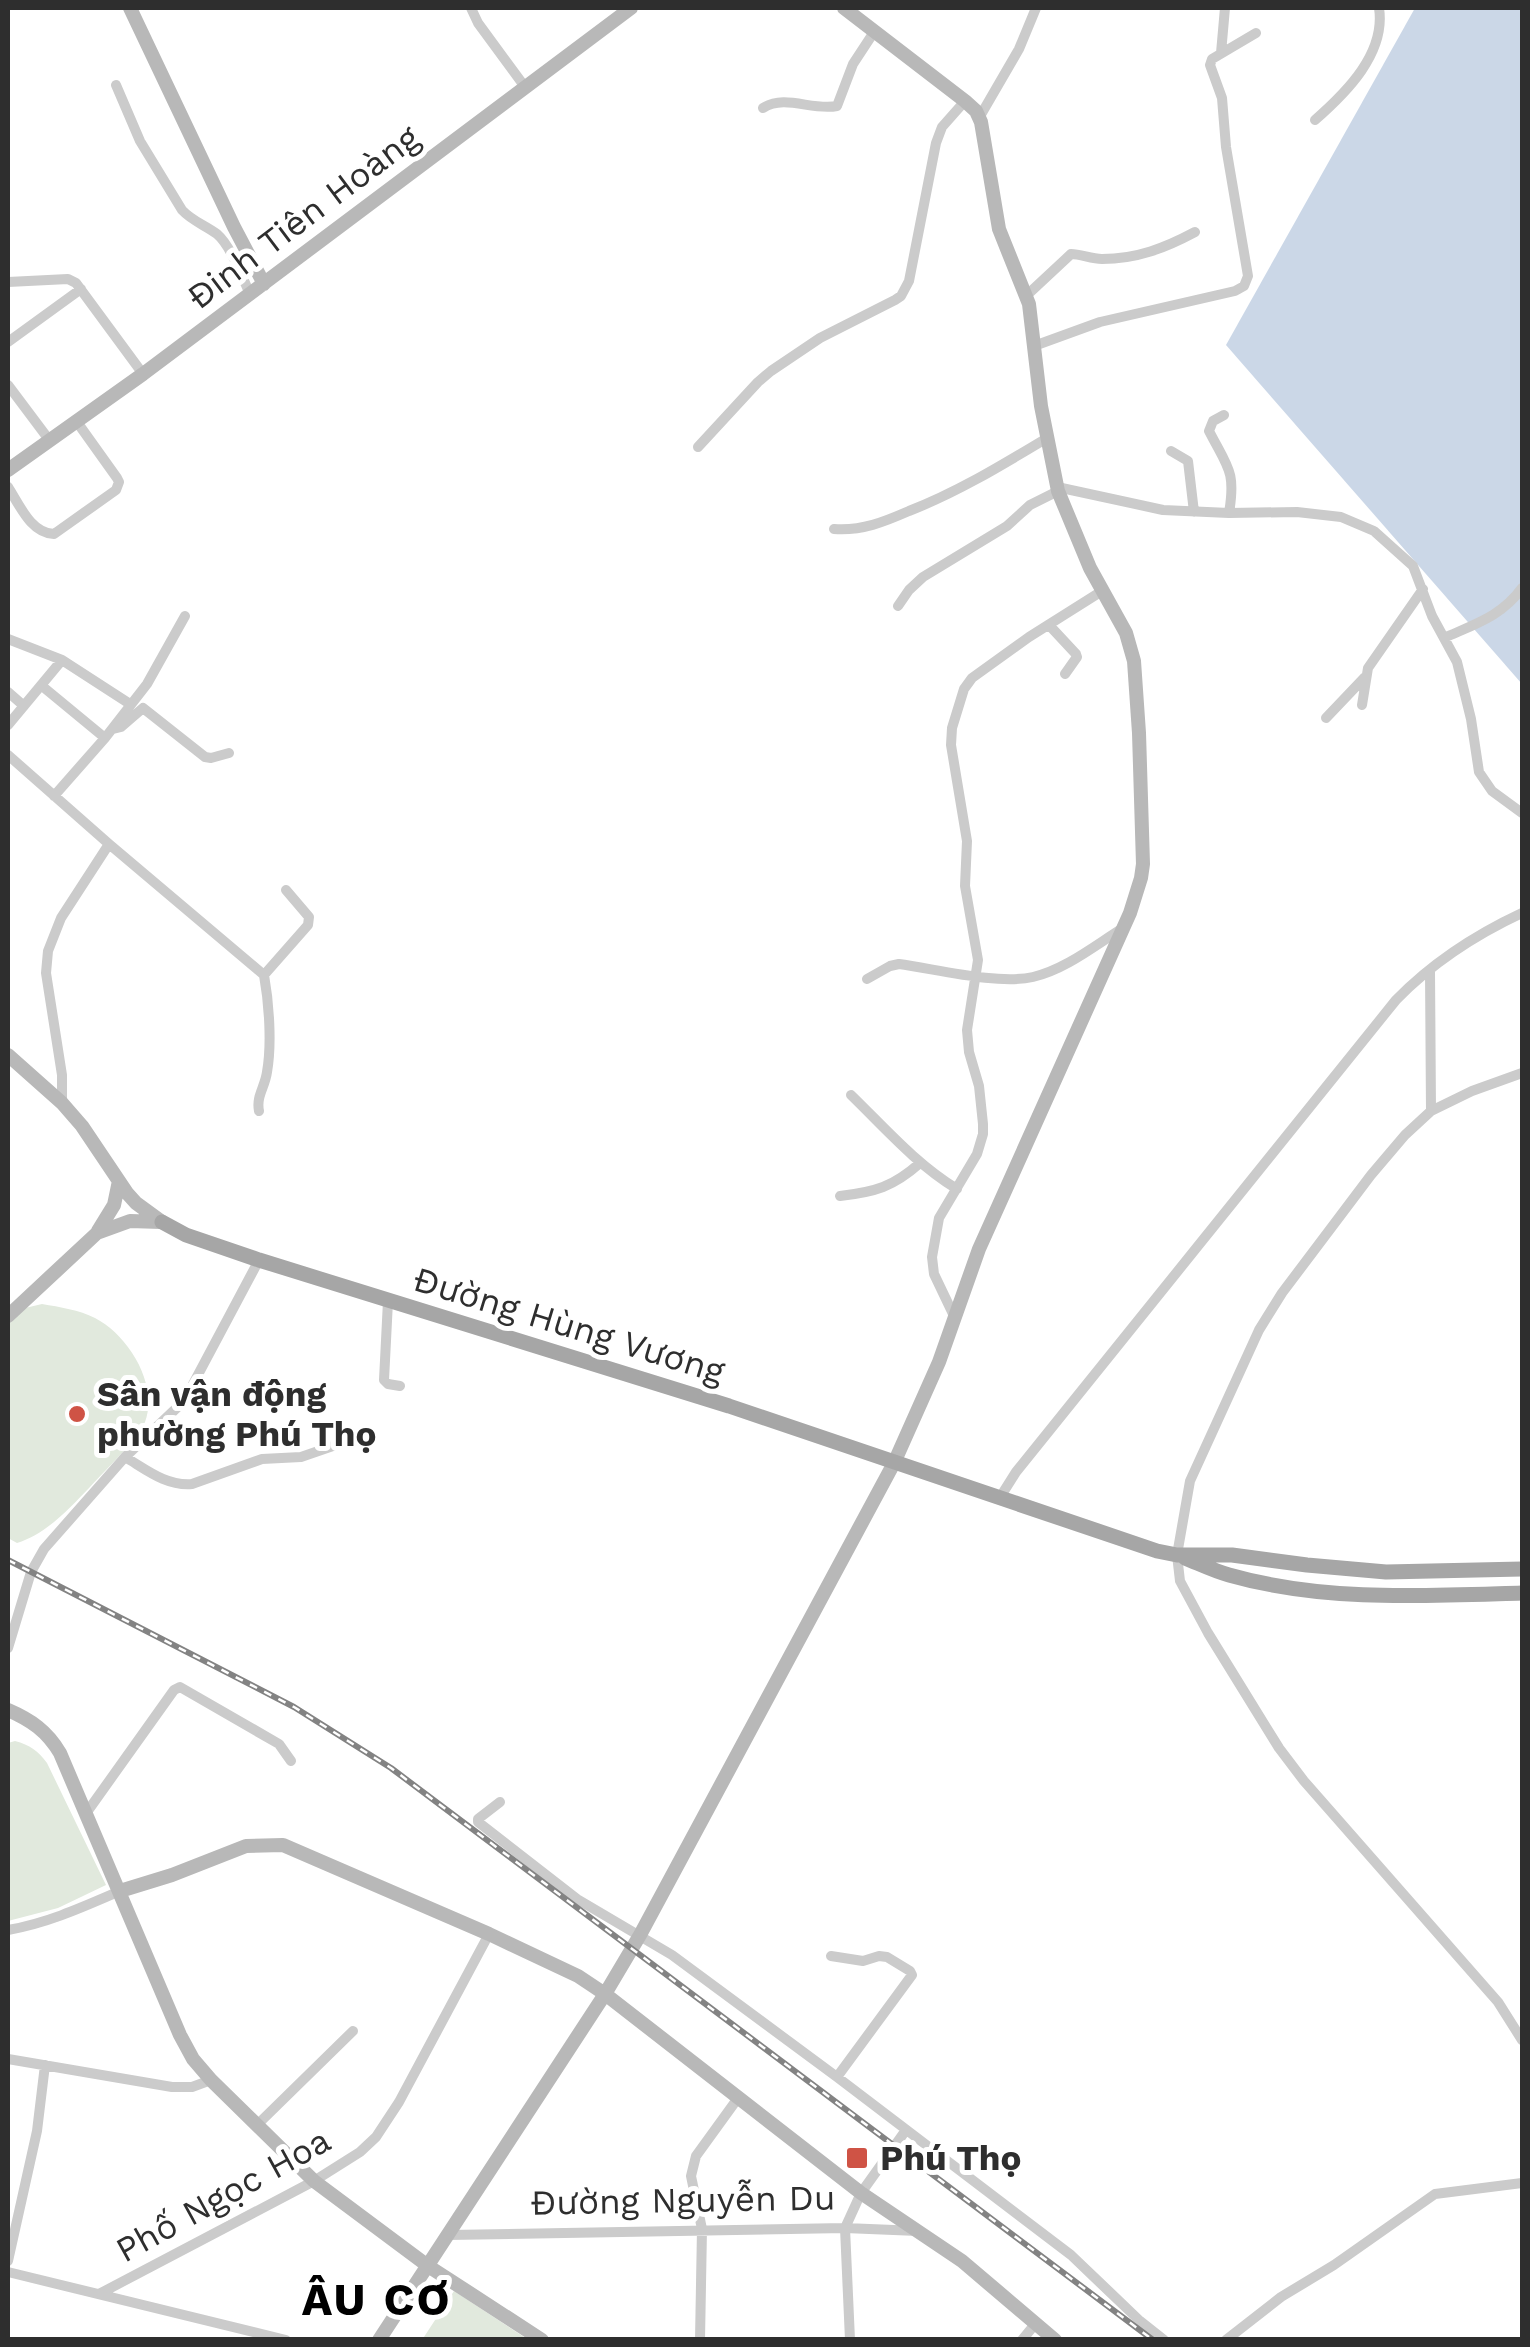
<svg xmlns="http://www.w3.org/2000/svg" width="1530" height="2347" font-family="'Work Sans',sans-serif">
<rect width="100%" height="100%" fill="#fff"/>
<!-- green -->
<path fill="#e1e9dd" d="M 42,1304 C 60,1307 79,1310 95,1318 C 128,1335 159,1384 145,1422 C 140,1436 102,1474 90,1487 C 69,1509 46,1534 17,1543 L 8,1538 L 8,1324 L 21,1309 Z
M 15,1741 C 30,1745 38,1751 47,1763 L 106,1885 L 58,1908 L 8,1921 L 8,1743 Z
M 454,2291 L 527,2339 L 422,2340 Z"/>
<!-- water -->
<path fill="#cbd7e7" d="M 1415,8 L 1522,8 L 1522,684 L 1226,345 Z"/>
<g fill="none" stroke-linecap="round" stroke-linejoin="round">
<!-- street -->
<path stroke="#cbcbcb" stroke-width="10" d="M 471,8 L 478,23 L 525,87
M 1221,53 L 1225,8
M 116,85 L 140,141 L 182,210 C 192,221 205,225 217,234 C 231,246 242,277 250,294
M 763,108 C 785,94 812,111 837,106 L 853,64 L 874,32
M 979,118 L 1019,49 L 1036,8
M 1315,120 C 1347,92 1386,53 1379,8
M 8,282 L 68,279 L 76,283 L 143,374
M 1026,296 L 1071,254 C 1081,254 1091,259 1102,259 C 1137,259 1165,248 1195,232
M 8,342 L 81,289
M 1034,346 L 1100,322 L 1235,291 L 1244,286 L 1248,276 L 1226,147 L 1222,98 L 1210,65 L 1212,59 L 1256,33
M 8,385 L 50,441
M 1224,415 L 1213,421 L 1209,431 C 1228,468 1236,471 1229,513
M 698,447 L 758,382 L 771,371 L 820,338 L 895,300 L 901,296 L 909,281 L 936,143 L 942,127 L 965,101
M 1171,451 L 1188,461 L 1194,512
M 8,487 C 20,506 31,533 54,534 L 116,490 L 119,482 L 117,478 L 77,422
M 1057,487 L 1163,510 L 1229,513 L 1297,512 L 1341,517 L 1374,531 L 1413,566 L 1432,616 L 1457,662 L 1471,719 L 1479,772 L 1492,791 L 1522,813
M 834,529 C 862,531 884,522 909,511 C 958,492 1002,465 1047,438
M 898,606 L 909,590 L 923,577 L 1007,526 L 1030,505 L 1058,491
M 1049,625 L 1076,654 L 1077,657 L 1065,674
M 1444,638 C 1475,624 1502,616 1522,588
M 8,639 L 62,660 L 130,704
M 42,686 L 105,738
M 8,692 L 24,706
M 1362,705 L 1368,668 L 1423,589
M 1326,718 L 1365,677
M 8,725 L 62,660
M 113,729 L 121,727 L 143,708 L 205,757 L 211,758 L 229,753
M 8,755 L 109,844 L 264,975 C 269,1003 272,1044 267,1072 C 265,1087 256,1096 259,1111
M 54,796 L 105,738 L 147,684 L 185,616
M 1430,971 L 1431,1111
M 264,975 L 308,925 L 309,917 L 286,890
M 867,979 L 890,966 L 899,964 C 936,969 998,985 1033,977 C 1066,969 1094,946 1123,928
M 1522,1073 L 1472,1091 L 1431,1111 L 1405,1135 L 1371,1175 L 1282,1293 L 1259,1330 L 1190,1481 L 1177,1555 L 1180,1581 L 1208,1633 L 1279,1748 L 1304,1781 L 1498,2002 L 1522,2040
M 851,1095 C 885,1128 916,1164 957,1189
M 62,1103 L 62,1075 L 46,973 L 48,951 L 61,918 L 109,844
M 840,1196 C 875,1192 893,1187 920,1163
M 388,1301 L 384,1380 L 388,1384 L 400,1386
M 955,1318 L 934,1274 L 932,1257 L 939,1218 L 977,1154 L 983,1134 L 983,1124 L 979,1086 L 969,1052 L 967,1030 L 978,960 L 965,886 L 967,841 L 951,745 L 952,728 L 964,689 L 972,678 L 1029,637 L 1102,591
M 125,1457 C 147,1470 166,1486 192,1484 L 262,1459 L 301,1457 L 359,1437
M 999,1499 L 1016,1472 L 1396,1000 C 1431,964 1477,934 1522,913
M 8,1648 L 31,1572 L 44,1549 L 125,1457 L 184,1401 L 259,1260
M 500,1802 L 478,1819 L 478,1822 L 577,1899 L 672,1955 L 837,2077 L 1071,2255 L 1140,2321 L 1164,2340
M 87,1812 L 174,1690 L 180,1687 L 279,1744 L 291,1761
M 8,1930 C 48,1923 83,1907 120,1891
M 831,1956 L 863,1961 L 879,1956 L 887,1957 L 910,1971 L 912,1975 L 837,2077
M 8,2059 L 172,2087 L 192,2087 L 211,2080
M 257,2125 L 353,2031
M 448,2235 L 845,2228 L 918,2231
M 8,2261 L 37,2131 L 45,2065
M 8,2272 L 286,2340
M 99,2294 L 314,2181 L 360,2152 L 376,2137 L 399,2102 L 489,1934
M 700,2340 L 702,2229 L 691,2176 L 696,2156 L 738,2098
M 850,2340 L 845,2228 L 861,2193 L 906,2130
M 1022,2340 L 1036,2323
M 1226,2340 L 1281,2297 L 1334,2265 L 1435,2194 L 1522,2183"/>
<!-- secondary -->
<path stroke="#b8b8b8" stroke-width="14" d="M 130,8 L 234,227 L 264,284
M 8,470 L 143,374 L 631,8
M 8,1055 L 62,1103 L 82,1126 L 127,1193 L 136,1203 L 162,1222
M 98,1231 L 114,1205 L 119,1181
M 8,1316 L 97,1233 L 130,1221 L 161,1222
M 8,1710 C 31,1720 47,1731 60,1753 L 180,2035 L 193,2059 L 211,2080 L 314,2181 L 428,2266 L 542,2340
M 120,1891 L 172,1875 L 246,1846 L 283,1845 L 489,1934 L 578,1976 L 605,1994 L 861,2193 L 962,2261 L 1055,2340
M 379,2340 L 605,1994 L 640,1935 L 894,1463 L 939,1362 L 979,1249 L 1130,913 L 1141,878 L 1143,864 L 1139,733 L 1134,661 L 1126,633 L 1090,568 L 1058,491 L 1041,406 L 1029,304 L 999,229 L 981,122 L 976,111 L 965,101 L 844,8"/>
<!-- primary -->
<path stroke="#a6a6a6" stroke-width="15" d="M 162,1222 L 186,1235 L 259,1260 L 729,1406 L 1157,1551 L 1177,1555 L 1232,1555 L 1307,1565 L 1386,1572 L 1522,1569
M 1185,1558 C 1200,1564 1214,1571 1229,1575 C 1324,1602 1425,1596 1522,1593"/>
<defs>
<path id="rail" d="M 8,1560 L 294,1707 L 391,1768 L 1153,2340"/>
</defs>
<!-- rail casing -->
<use href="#rail" stroke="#838383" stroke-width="6"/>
<!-- rail -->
<use href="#rail" stroke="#fff" stroke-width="2.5" stroke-dasharray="8" stroke-linecap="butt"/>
</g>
<!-- markers -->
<g fill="#cf5345" stroke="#fff" stroke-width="4">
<circle cx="77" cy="1414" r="10"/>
<rect x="845" y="2146" width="24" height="24" rx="5"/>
</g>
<g text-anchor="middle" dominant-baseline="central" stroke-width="10" stroke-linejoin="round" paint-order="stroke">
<!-- street labels -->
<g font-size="35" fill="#2e2e2e" stroke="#fff">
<text transform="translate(303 217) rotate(-37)">Đinh Tiên Hoàng</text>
<text transform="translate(569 1325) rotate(17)">Đường Hùng Vương</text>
<text transform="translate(223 2195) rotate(-29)">Phố Ngọc Hoa</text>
<text transform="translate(683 2200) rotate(-1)">Đường Nguyễn Du</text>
</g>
<!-- poi labels -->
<g font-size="35" font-weight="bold" fill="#2e2e2e" stroke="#fff" text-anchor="start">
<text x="97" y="1394">Sân vận động<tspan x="97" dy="40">phường Phú Thọ</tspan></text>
<text x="880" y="2158">Phú Thọ</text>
</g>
<!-- district labels -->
<g font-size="45" font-weight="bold" letter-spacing="2.5" fill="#000" stroke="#fff">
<text x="377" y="2299">ÂU CƠ</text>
</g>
</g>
<!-- border -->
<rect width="1530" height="2347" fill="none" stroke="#2e2e2e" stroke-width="20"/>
</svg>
